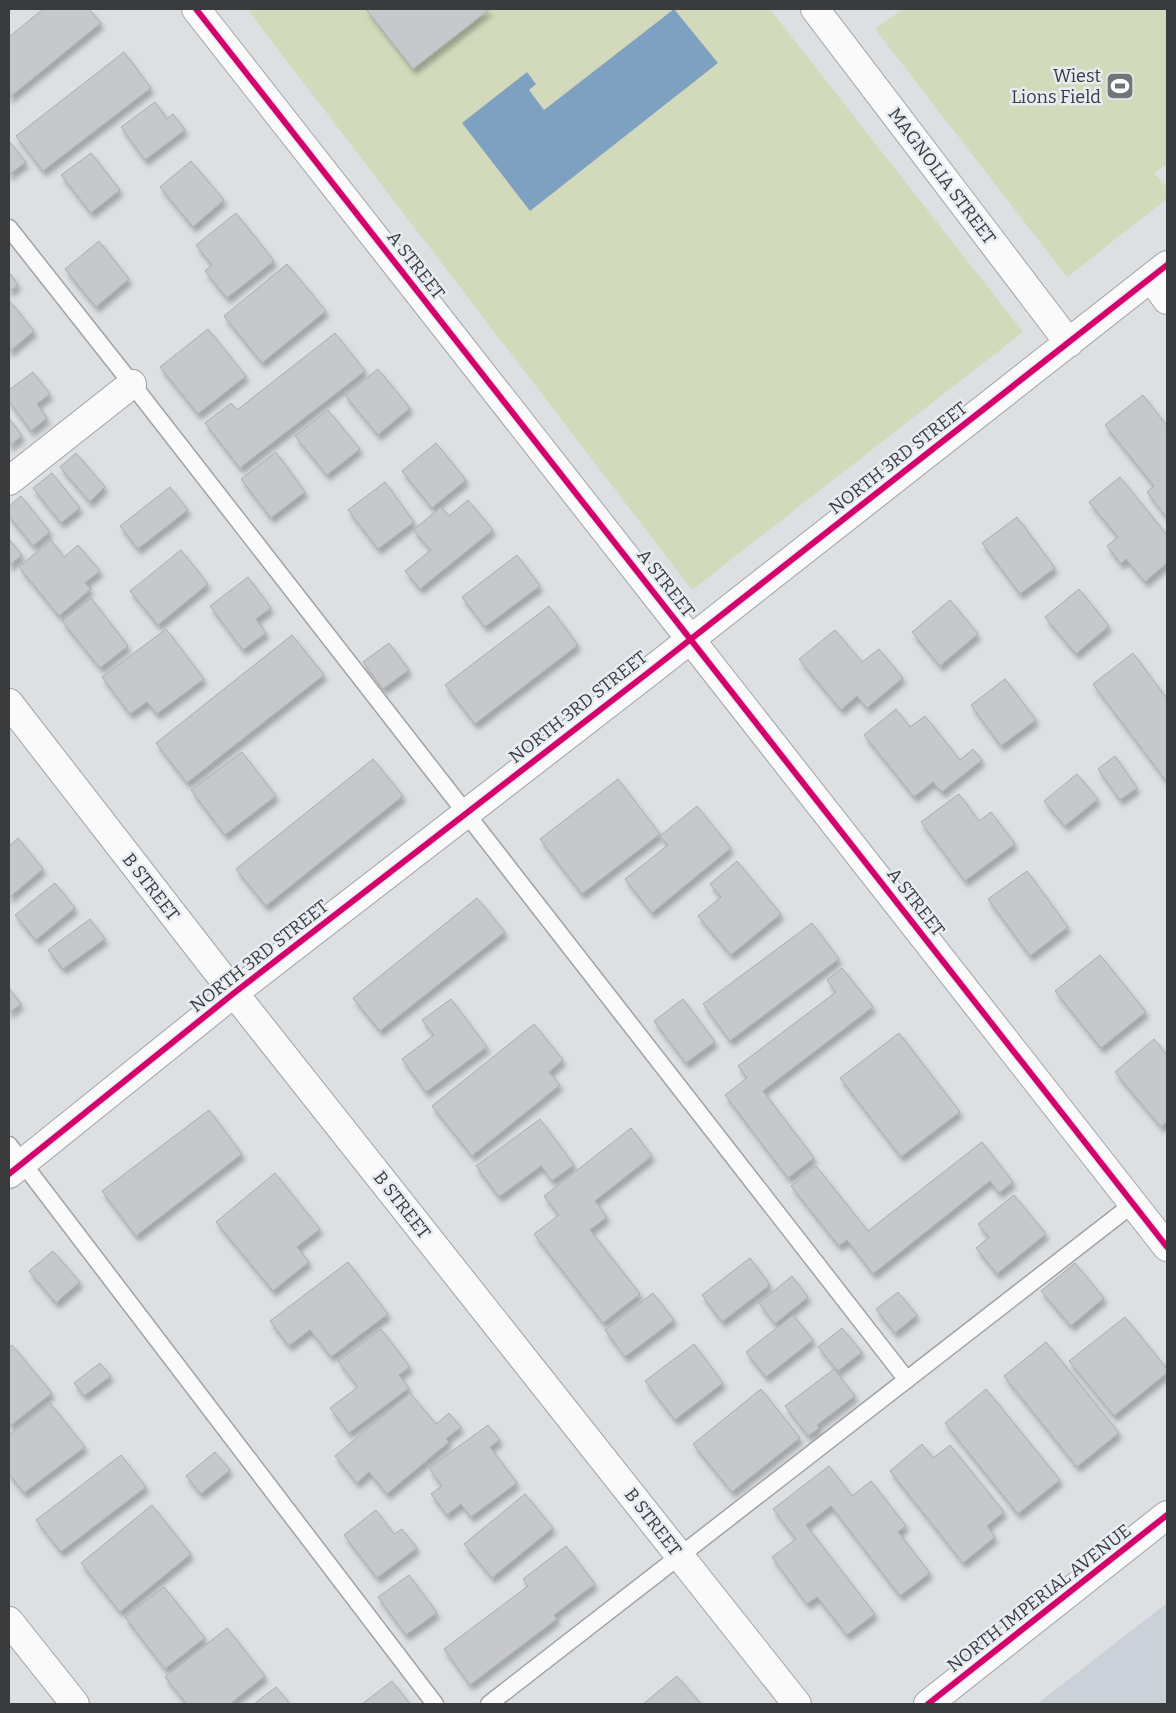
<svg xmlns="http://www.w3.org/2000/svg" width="1176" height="1713" font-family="Bitter,serif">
<defs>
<filter id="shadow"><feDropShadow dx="3" dy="5.5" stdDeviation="2.5" flood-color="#0004"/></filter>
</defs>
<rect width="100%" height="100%" fill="#dde0e3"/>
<!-- built -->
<path fill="#cbd1d9" d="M 1167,1603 L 1167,1704 L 1037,1704 Z"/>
<!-- green -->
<path fill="#d3dabc" d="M 247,9 L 770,9 L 1023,332 L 692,590 Z
M 903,9 L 1167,9 L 1167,164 L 1154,173 L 1167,187 L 1167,199 L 1067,277 L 875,29 Z"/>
<!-- water -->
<path fill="#7fa1c1" d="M 674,9 L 718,63 L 530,211 L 462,123 L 527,72 L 536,84 L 529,90 L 544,110 Z"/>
<!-- building -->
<path fill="#c6c8cb" stroke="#a9abad" filter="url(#shadow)" d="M 43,9 L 89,9 L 101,23 L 9,98 L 9,37 Z
M 366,9 L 490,9 L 413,69 Z
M 124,52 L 151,88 L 43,171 L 16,136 Z
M 155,102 L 167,119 L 173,114 L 185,130 L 145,160 L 121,127 Z
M 9,141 L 26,162 L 9,175 Z
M 91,153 L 120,190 L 91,213 L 61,175 Z
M 191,161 L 224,200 L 193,227 L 160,187 Z
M 236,213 L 274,261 L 227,298 L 205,271 L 212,265 L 196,245 Z
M 99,241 L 129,279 L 96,307 L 65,269 Z
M 287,264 L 326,311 L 262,363 L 224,316 Z
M 9,272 L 18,285 L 9,292 Z
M 9,300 L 34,331 L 9,352 Z
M 208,329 L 246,376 L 198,414 L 160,367 Z
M 335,333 L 365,371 L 240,468 L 205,423 L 231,403 L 237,410 Z
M 378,369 L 410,408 L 378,435 L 345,395 Z
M 33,372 L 50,394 L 37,404 L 47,418 L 31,431 L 9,401 L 9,390 Z
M 1143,395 L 1167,426 L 1167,518 L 1147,492 L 1154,486 L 1105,425 Z
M 328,410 L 360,449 L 327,475 L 295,436 Z
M 9,418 L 22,436 L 9,446 Z
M 436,443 L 466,480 L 432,508 L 402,471 Z
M 276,452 L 305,492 L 271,518 L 241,479 Z
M 76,453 L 105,487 L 90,502 L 60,467 Z
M 52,473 L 80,508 L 61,523 L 33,488 Z
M 1120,477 L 1167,535 L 1167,563 L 1145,582 L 1126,559 L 1121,564 L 1107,546 L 1118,537 L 1089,502 Z
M 385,482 L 414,522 L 378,549 L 348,510 Z
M 170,487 L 188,510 L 138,549 L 120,526 Z
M 21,496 L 50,532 L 33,546 L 9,516 L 9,506 Z
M 468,500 L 493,530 L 420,589 L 405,571 L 431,550 L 413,530 L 441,507 L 449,516 Z
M 1017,517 L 1055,568 L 1020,594 L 982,543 Z
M 9,539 L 22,555 L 9,566 Z
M 51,540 L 64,557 L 78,545 L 100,571 L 85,583 L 91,589 L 59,616 L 19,567 Z
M 181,550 L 208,584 L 158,625 L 130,591 Z
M 517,555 L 540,586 L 485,627 L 462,597 Z
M 248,577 L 271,608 L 256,619 L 266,633 L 243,650 L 210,606 Z
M 1079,589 L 1109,626 L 1076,654 L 1045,617 Z
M 91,598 L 128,646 L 100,668 L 62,621 Z
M 950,600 L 978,634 L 940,666 L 912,632 Z
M 549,606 L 578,645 L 475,724 L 445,685 Z
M 166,629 L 204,679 L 157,714 L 147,702 L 130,714 L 102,677 Z
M 835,630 L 862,662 L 879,649 L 903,678 L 867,708 L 857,696 L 841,710 L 799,659 Z
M 292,635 L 324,675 L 187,783 L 156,743 Z
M 389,643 L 409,670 L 383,689 L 363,662 Z
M 1133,653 L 1167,699 L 1167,782 L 1093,684 Z
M 1005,679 L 1036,720 L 1001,746 L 971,705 Z
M 896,709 L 910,727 L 925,716 L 960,760 L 973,749 L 982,760 L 942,792 L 933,782 L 914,797 L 864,735 Z
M 242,752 L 276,796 L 225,835 L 191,790 Z
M 1115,756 L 1137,788 L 1120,800 L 1098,769 Z
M 373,759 L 403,796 L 266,906 L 236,869 Z
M 1077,774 L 1098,799 L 1065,826 L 1044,801 Z
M 618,779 L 660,834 L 582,894 L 540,839 Z
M 959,794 L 979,821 L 991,812 L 1015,844 L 965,881 L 921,822 Z
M 697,806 L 731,848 L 652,913 L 625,879 L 668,845 L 660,836 Z
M 18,838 L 43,869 L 9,898 L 9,846 Z
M 737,861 L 781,914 L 731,955 L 698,916 L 721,897 L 710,884 Z
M 1027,871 L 1068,927 L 1030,956 L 988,899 Z
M 55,883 L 75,908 L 36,940 L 15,915 Z
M 477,898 L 505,932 L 380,1031 L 353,998 Z
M 90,919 L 105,939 L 63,969 L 48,950 Z
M 812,923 L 839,959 L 730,1041 L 703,1004 Z
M 1100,955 L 1146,1012 L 1101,1048 L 1055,991 Z
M 842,968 L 873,1007 L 763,1091 L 814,1158 L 788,1178 L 725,1095 L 747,1078 L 738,1066 L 836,992 L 827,980 Z
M 9,988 L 21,1004 L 9,1013 Z
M 451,999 L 487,1047 L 426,1092 L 402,1059 L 434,1035 L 422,1020 Z
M 683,999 L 715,1042 L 686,1063 L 654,1021 Z
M 534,1024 L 563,1060 L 549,1072 L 560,1085 L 472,1156 L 432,1106 Z
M 899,1033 L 960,1112 L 901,1157 L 840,1078 Z
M 1154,1039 L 1167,1055 L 1167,1122 L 1161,1127 L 1115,1072 Z
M 209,1110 L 242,1154 L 136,1236 L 102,1191 Z
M 540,1119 L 574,1165 L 552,1181 L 541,1166 L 499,1197 L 476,1166 Z
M 631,1128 L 652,1156 L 595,1201 L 607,1217 L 590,1230 L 640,1294 L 603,1323 L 534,1234 L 559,1215 L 544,1196 Z
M 982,1142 L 1013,1182 L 999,1193 L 990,1181 L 873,1274 L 847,1240 L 839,1246 L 791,1186 L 816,1166 L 868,1231 Z
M 275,1173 L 320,1229 L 297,1247 L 309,1262 L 273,1291 L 216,1222 Z
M 1014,1195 L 1046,1234 L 997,1274 L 976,1248 L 989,1237 L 978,1224 Z
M 53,1251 L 80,1282 L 56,1303 L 29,1271 Z
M 750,1258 L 770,1285 L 722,1322 L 702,1295 Z
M 348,1262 L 388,1314 L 331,1357 L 310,1330 L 289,1346 L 270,1321 Z
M 1075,1263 L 1104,1298 L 1071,1326 L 1041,1291 Z
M 792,1276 L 808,1297 L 775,1324 L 759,1303 Z
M 898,1292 L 917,1315 L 895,1333 L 876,1309 Z
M 653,1293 L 674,1320 L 625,1357 L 605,1330 Z
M 793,1315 L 813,1340 L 766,1377 L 746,1352 Z
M 1125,1317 L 1167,1369 L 1167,1373 L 1114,1416 L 1069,1361 Z
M 842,1328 L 862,1352 L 838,1371 L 818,1347 Z
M 381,1329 L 410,1367 L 399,1375 L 409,1388 L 349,1433 L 330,1408 L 358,1387 L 338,1361 Z
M 1046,1342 L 1119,1433 L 1077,1467 L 1004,1376 Z
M 694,1344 L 723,1383 L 675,1420 L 645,1381 Z
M 12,1345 L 52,1393 L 9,1427 L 9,1348 Z
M 100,1363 L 111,1376 L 84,1396 L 74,1383 Z
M 834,1369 L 855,1396 L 817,1425 L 819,1428 L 808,1436 L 785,1406 Z
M 761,1389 L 800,1438 L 732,1492 L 693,1444 Z
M 986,1389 L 1060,1480 L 1018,1514 L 945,1423 Z
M 410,1393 L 436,1424 L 449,1413 L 461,1427 L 446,1439 L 449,1442 L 387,1494 L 369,1472 L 357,1483 L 335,1456 Z
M 50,1403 L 85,1447 L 24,1493 L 9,1474 L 9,1435 Z
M 488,1425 L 500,1440 L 490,1447 L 517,1483 L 471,1517 L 461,1504 L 447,1515 L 431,1494 L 442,1486 L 429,1468 Z
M 922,1444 L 933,1458 L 950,1445 L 1004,1512 L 987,1526 L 995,1537 L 963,1563 L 890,1471 Z
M 215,1452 L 230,1470 L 201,1494 L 186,1476 Z
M 121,1455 L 146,1487 L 61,1552 L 36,1520 Z
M 829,1466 L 852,1496 L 871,1481 L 906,1526 L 898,1532 L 930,1573 L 900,1596 L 831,1506 L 806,1525 L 875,1614 L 847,1635 L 817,1597 L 807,1604 L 772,1557 L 796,1539 L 773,1509 Z
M 525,1494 L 553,1528 L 492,1578 L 464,1544 Z
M 152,1505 L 191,1554 L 120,1612 L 81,1563 Z
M 376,1510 L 394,1534 L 402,1529 L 417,1548 L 377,1578 L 344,1535 Z
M 566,1546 L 595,1584 L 554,1615 L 557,1619 L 470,1685 L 444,1649 L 528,1586 L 523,1579 Z
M 409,1575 L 437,1613 L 406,1635 L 378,1597 Z
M 164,1587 L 205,1638 L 165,1669 L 125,1617 Z
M 227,1628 L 265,1676 L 230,1704 L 187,1704 L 165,1677 Z
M 677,1676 L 701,1704 L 643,1704 Z
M 392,1681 L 410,1704 L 362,1704 Z
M 276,1687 L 290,1704 L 254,1704 Z"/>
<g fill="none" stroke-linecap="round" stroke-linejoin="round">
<defs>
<path id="service" d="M 9,228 L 132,384 L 907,1380
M 9,1145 L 435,1704
M 489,1704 L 1133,1204"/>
<path id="minor" d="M 196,9 L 1167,1247
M 815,9 L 1069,343
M 1151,278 L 1167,300
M 9,481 L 132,384
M 9,703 L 234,993 L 797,1704
M 9,1174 L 234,993 L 649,672 L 1167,265
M 9,1621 L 75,1704"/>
<path id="tertiary" d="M 928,1704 L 1167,1515"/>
</defs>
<!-- service casing -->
<use href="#service" stroke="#a0a2a4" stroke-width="19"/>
<!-- minor casing -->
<use href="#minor" stroke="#a0a2a4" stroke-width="30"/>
<!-- tertiary casing -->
<use href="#tertiary" stroke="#a0a2a4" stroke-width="30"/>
<!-- service -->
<use href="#service" stroke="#fafafb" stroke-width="16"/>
<!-- minor -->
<use href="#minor" stroke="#fafafb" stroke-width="28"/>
<!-- tertiary -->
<use href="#tertiary" stroke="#fafafb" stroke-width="28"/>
<defs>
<path id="cycleway" d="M 196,9 L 1167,1247
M 9,1174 L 234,993 L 649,672 L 1167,265
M 928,1704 L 1167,1515"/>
</defs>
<!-- cycleway casing -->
<use href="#cycleway" stroke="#e7edf3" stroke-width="9"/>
<!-- cycleway -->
<use href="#cycleway" stroke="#d6006c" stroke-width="6"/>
</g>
<!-- icons -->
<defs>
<symbol id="stadium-square" viewBox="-11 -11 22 22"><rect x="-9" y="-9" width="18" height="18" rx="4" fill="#727577" stroke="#e7edf3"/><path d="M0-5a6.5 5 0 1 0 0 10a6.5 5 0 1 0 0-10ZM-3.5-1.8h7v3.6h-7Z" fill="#fff"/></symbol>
</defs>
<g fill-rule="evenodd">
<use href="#stadium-square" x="1104" y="70" width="32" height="32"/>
</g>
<g text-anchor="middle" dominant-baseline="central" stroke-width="5" stroke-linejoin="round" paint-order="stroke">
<!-- poi labels -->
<g font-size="18" fill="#393b3d" stroke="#e7edf3" text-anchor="end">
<text x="1101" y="76">Wiest<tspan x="1101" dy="21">Lions Field</tspan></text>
</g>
<!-- street labels -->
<g font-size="18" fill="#393b3d" stroke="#e7edf3">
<text transform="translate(942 176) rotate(53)">MAGNOLIA STREET</text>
<text transform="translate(416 265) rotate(52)">A STREET</text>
<text transform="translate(898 458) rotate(-38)">NORTH 3RD STREET</text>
<text transform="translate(666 583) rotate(52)">A STREET</text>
<text transform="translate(578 707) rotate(-38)">NORTH 3RD STREET</text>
<text transform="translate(151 887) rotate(52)">B STREET</text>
<text transform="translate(916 902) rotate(52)">A STREET</text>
<text transform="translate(259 956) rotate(-38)">NORTH 3RD STREET</text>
<text transform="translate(402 1205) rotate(52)">B STREET</text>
<text transform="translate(653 1522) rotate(52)">B STREET</text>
<text transform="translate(1039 1598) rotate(-38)">NORTH IMPERIAL AVENUE</text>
</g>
</g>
<!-- border -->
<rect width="1176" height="1713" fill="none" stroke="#393b3d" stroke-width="20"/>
</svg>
